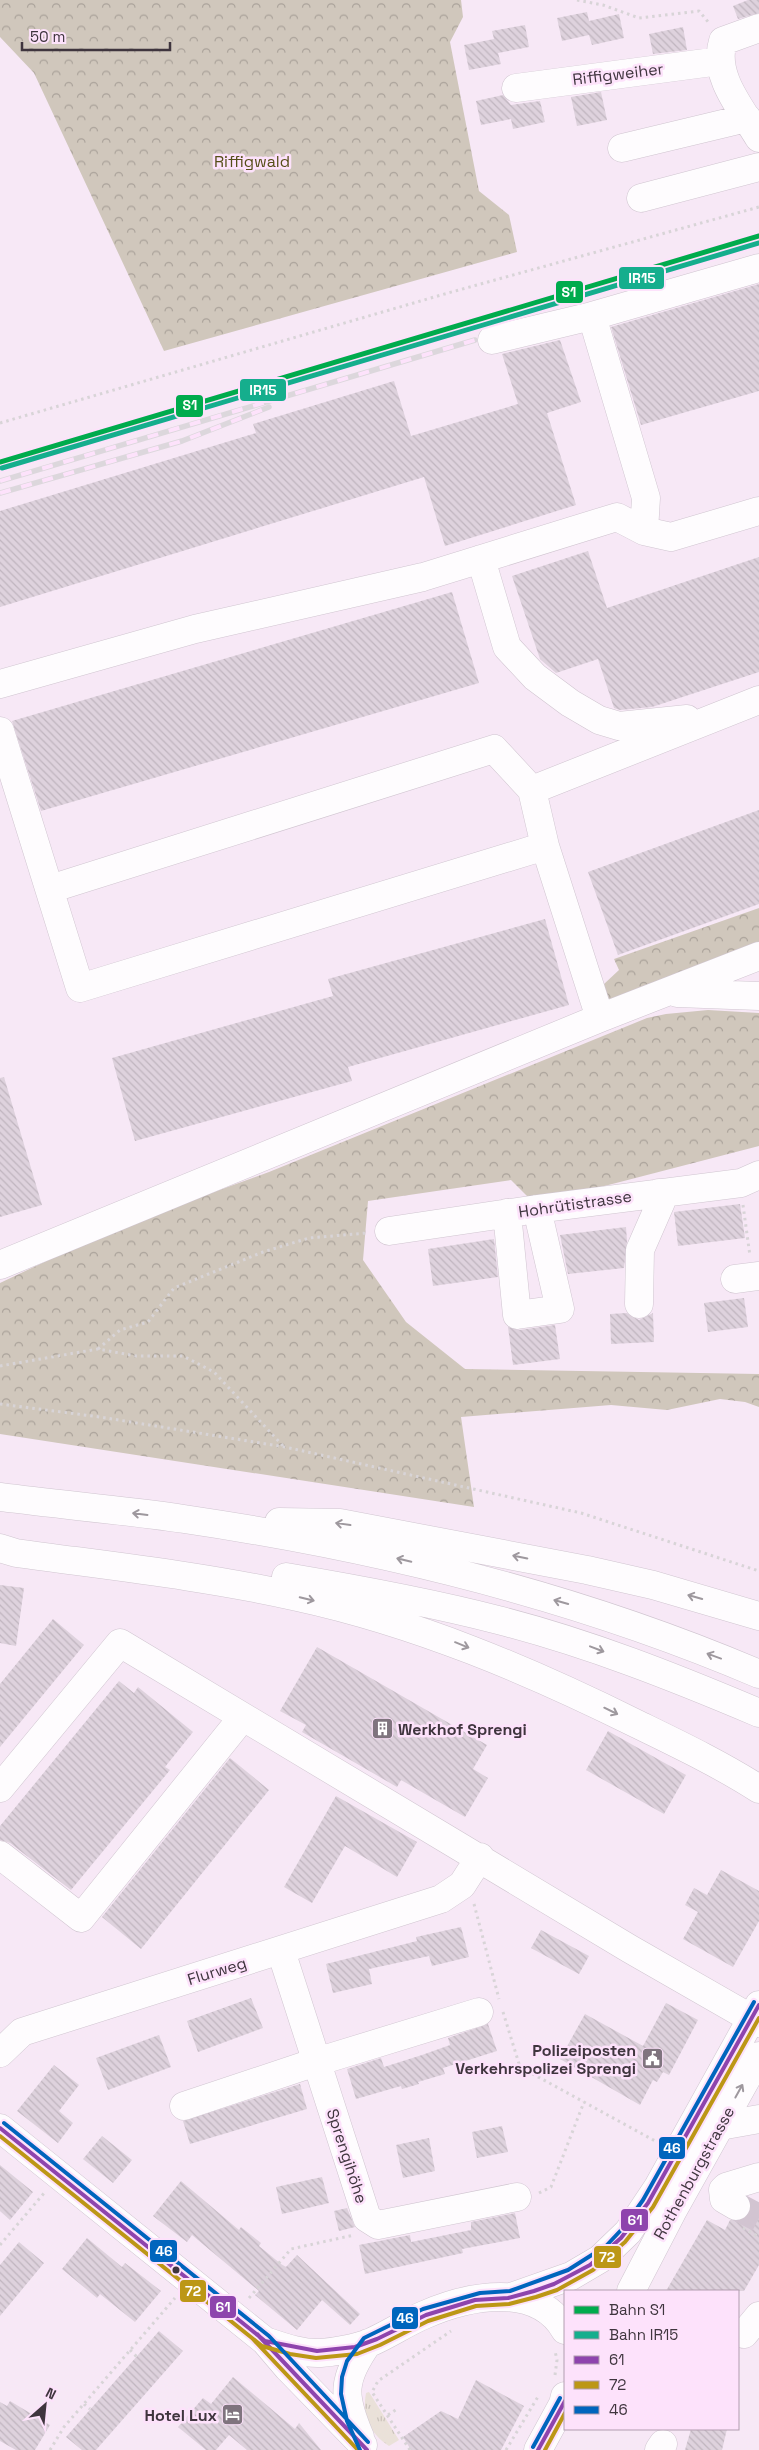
<svg xmlns="http://www.w3.org/2000/svg" width="759" height="2450" font-family="'Space Grotesk',sans-serif">
<defs>
<pattern id="grass-tufts" width="24" height="20" patternUnits="userSpaceOnUse" patternTransform="scale(1.25)"><rect width="24" height="20" fill="#eae1d9"/><path d="M3 7l-1-3M5 7V3M7 7l1-3M15 17l-1-3M17 17v-4M19 17l1-3" fill="none" stroke="#cac2bb"/></pattern>
<pattern id="forest-crowns" width="20" height="18" patternUnits="userSpaceOnUse" patternTransform="scale(1.25)"><rect width="20" height="18" fill="#d0c7bc"/><path d="M2 6a3 3 0 1 1 6 0M12 15a3 3 0 1 1 6 0" fill="none" stroke="#aaa29a"/></pattern>
<pattern id="building-back-hatch" width="6" height="6" patternUnits="userSpaceOnUse" patternTransform="scale(1.25)"><rect width="6" height="6" fill="#ded2dd"/><path d="M-1 5l2 2M0 0l6 6M5-1l2 2" fill="none" stroke="#c0b5bf"/></pattern>
</defs>
<rect width="100%" height="100%" fill="#f7e8f6"/>
<!-- grass -->
<path fill="url(#grass-tufts)" d="M 369,2392 L 399,2440 L 389,2446 C 369,2433 362,2415 366,2393 Z"/>
<!-- forest -->
<path fill="url(#forest-crowns)" d="M 0,0 L 461,0 L 463,17 L 450,42 L 479,191 L 509,215 L 517,252 L 164,351 L 34,73 L 0,37 Z
M 759,908 L 759,943 L 607,1002 L 604,984 L 619,970 L 614,959 Z
M 708,1010 L 759,1013 L 759,1146 L 535,1204 L 511,1180 L 368,1201 L 363,1260 L 406,1322 L 465,1369 L 759,1374 L 759,1407 L 745,1402 L 720,1399 L 667,1410 L 611,1405 L 461,1417 L 474,1507 L 0,1434 L 0,1283 L 120,1226 L 269,1172 L 647,1018 L 666,1014 Z"/>
<!-- building -->
<path fill="url(#building-back-hatch)" d="M 748,0 L 759,0 L 759,13 L 738,19 L 733,6 Z
M 587,12 L 589,21 L 619,14 L 624,38 L 592,45 L 589,35 L 562,41 L 557,18 Z
M 525,25 L 529,47 L 498,53 L 501,64 L 469,70 L 464,45 L 494,39 L 492,31 Z
M 683,27 L 687,50 L 653,54 L 649,34 Z
M 601,92 L 607,120 L 577,126 L 571,97 Z
M 503,95 L 511,105 L 540,101 L 545,122 L 513,129 L 511,119 L 481,125 L 476,101 Z
M 759,284 L 759,391 L 641,425 L 611,327 Z
M 560,340 L 581,402 L 547,413 L 576,505 L 445,546 L 424,477 L 0,607 L 0,511 L 256,433 L 253,424 L 394,381 L 411,436 L 518,404 L 502,354 Z
M 588,551 L 607,608 L 759,557 L 759,672 L 652,707 L 620,710 L 614,708 L 598,659 L 556,673 L 540,659 L 512,576 Z
M 452,592 L 479,683 L 41,811 L 12,721 Z
M 759,810 L 759,904 L 618,955 L 588,872 Z
M 545,919 L 569,1005 L 348,1067 L 352,1081 L 135,1141 L 112,1058 L 333,996 L 328,979 Z
M 4,1077 L 42,1205 L 0,1217 L 0,1078 Z
M 740,1204 L 745,1238 L 678,1246 L 674,1212 Z
M 626,1227 L 627,1241 L 624,1268 L 568,1274 L 560,1235 Z
M 494,1239 L 498,1277 L 433,1286 L 428,1249 Z
M 744,1298 L 748,1327 L 708,1332 L 704,1303 Z
M 627,1313 L 639,1320 L 653,1313 L 654,1342 L 611,1344 L 610,1314 Z
M 555,1325 L 560,1359 L 513,1365 L 508,1327 L 519,1330 Z
M 0,1585 L 24,1588 L 16,1646 L 0,1643 Z
M 53,1619 L 84,1645 L 0,1747 L 0,1684 Z
M 317,1647 L 487,1745 L 473,1769 L 488,1778 L 465,1817 L 401,1780 L 397,1787 L 302,1732 L 306,1725 L 280,1711 Z
M 119,1681 L 134,1693 L 138,1687 L 193,1732 L 165,1767 L 170,1770 L 71,1890 L 10,1843 L 0,1840 L 0,1826 Z
M 608,1731 L 686,1775 L 664,1814 L 586,1770 Z
M 230,1758 L 269,1790 L 141,1949 L 102,1917 Z
M 336,1796 L 417,1842 L 397,1877 L 345,1846 L 312,1903 L 284,1887 Z
M 721,1870 L 759,1891 L 759,1921 L 733,1967 L 683,1939 L 698,1912 L 685,1905 L 694,1888 L 707,1895 Z
M 461,1927 L 469,1957 L 432,1966 L 429,1956 L 369,1969 L 372,1984 L 333,1993 L 326,1964 L 417,1941 L 416,1937 Z
M 541,1930 L 589,1956 L 579,1974 L 531,1948 Z
M 251,1998 L 263,2028 L 198,2052 L 187,2021 Z
M 666,2003 L 698,2020 L 669,2075 L 663,2072 L 657,2082 L 653,2080 L 640,2105 L 560,2059 L 585,2014 L 643,2046 Z
M 488,2024 L 497,2051 L 443,2068 L 445,2074 L 418,2082 L 419,2084 L 402,2089 L 401,2086 L 356,2099 L 347,2069 L 381,2058 L 384,2067 L 422,2055 L 450,2045 L 448,2038 Z
M 159,2035 L 171,2067 L 108,2090 L 96,2058 Z
M 54,2065 L 79,2085 L 59,2111 L 73,2123 L 58,2143 L 17,2111 Z
M 300,2084 L 307,2109 L 190,2144 L 183,2121 Z
M 502,2126 L 508,2152 L 477,2158 L 472,2132 Z
M 102,2136 L 132,2160 L 113,2183 L 83,2159 Z
M 429,2138 L 435,2171 L 403,2178 L 396,2145 Z
M 0,2165 L 33,2192 L 10,2220 L 0,2211 Z
M 322,2177 L 329,2203 L 282,2214 L 276,2187 Z
M 181,2181 L 239,2230 L 241,2227 L 261,2243 L 259,2246 L 281,2264 L 286,2267 L 297,2255 L 360,2314 L 350,2325 L 322,2300 L 297,2330 L 255,2295 L 259,2291 L 192,2235 L 187,2242 L 153,2216 Z
M 751,2203 L 759,2207 L 759,2265 L 744,2291 L 666,2291 L 707,2220 L 725,2230 L 730,2220 L 743,2220 L 749,2214 Z
M 347,2208 L 355,2227 L 339,2231 L 334,2211 Z
M 515,2213 L 520,2238 L 462,2249 L 463,2253 L 365,2274 L 359,2245 L 410,2235 L 411,2242 L 471,2230 L 471,2222 Z
M 87,2238 L 122,2267 L 125,2263 L 161,2291 L 135,2322 L 100,2294 L 97,2298 L 62,2269 Z
M 19,2242 L 44,2263 L 0,2316 L 0,2265 Z
M 159,2331 L 183,2351 L 96,2450 L 82,2450 L 66,2437 Z
M 233,2377 L 295,2429 L 299,2423 L 321,2450 L 247,2450 L 229,2435 L 216,2450 L 206,2450 L 178,2427 L 203,2398 L 211,2404 Z
M 476,2380 L 524,2406 L 501,2450 L 411,2450 L 403,2437 L 441,2411 L 458,2419 Z
M 10,2401 L 50,2425 L 35,2450 L 16,2450 L 0,2441 L 0,2402 L 7,2406 Z
M 691,2429 L 727,2429 L 722,2450 L 685,2450 Z"/>
<g fill="none" stroke-linecap="round" stroke-linejoin="round">
<!-- minor-tunnel -->
<path stroke="#d2c4d1" stroke-width="28" stroke-dasharray="28 14" stroke-linecap="butt" d="M 736,2206 L 759,2218"/>
<defs>
<path id="minor" d="M 759,28 L 723,41 C 712,76 742,109 759,138
M 516,88 L 720,61
M 622,148 L 747,118
M 641,198 L 759,167
M 592,316 L 646,498 L 644,531
M 492,340 L 592,316 L 759,268
M 481,559 L 507,647 L 535,677 L 570,703 L 599,720 L 619,726 L 687,719
M 0,684 L 195,629 L 423,577 L 617,517 L 644,531 L 671,537 L 759,511
M 0,731 L 80,988 L 545,846 L 532,790 L 759,700
M 545,846 L 600,1018
M 50,889 L 494,749 L 532,790
M 677,993 L 759,996
M 507,1213 L 517,1315 L 560,1309 L 537,1209
M 389,1231 L 537,1209 L 741,1183 L 759,1175
M 0,1265 L 600,1018 L 759,956
M 735,1279 L 759,1276
M 639,1304 L 640,1250 L 661,1202 L 659,1193
M 0,1788 L 120,1643 L 630,1949 L 759,2023
M 0,1855 L 81,1918 L 242,1718
M 281,1951 L 367,2218 L 378,2225 L 517,2197
M 0,2053 L 22,2032 L 441,1899 L 462,1885 L 480,1857
M 184,2106 L 316,2062 L 479,2012
M 720,2126 L 759,2119
M 736,2206 L 724,2199 L 723,2190 L 726,2187 L 759,2177
M 744,2334 L 759,2316
M 659,2450 L 663,2444"/>
<path id="major" d="M 0,2128 L 265,2341 L 288,2368 L 363,2445
M 631,2291 L 672,2212 L 759,2056
M 511,2297 L 571,2276 L 600,2259 L 628,2232 L 658,2187 L 759,2005
M 265,2341 C 283,2347 302,2354 321,2353 C 335,2352 356,2348 369,2343 C 388,2335 405,2323 424,2315 C 467,2296 537,2281 565,2330
M 360,2437 C 342,2395 342,2380 368,2343
M 538,2450 L 563,2404 L 565,2396"/>
<path id="highway" d="M 0,1497 C 61,1505 123,1510 184,1519 C 381,1548 576,1596 759,1674
M 279,1522 L 340,1523 L 587,1570 L 653,1585 L 759,1616
M 0,1548 L 16,1553 C 110,1566 205,1576 298,1597 C 417,1623 528,1670 637,1724 C 678,1744 720,1764 759,1789
M 286,1577 C 357,1589 429,1602 498,1620 C 588,1643 674,1677 759,1713"/>
</defs>
<!-- minor casing -->
<use href="#minor" stroke="#d0c5d0" stroke-width="29"/>
<!-- major casing -->
<use href="#major" stroke="#d0c5d0" stroke-width="29"/>
<!-- highway casing -->
<use href="#highway" stroke="#d0c5d0" stroke-width="29"/>
<!-- path -->
<path stroke="#d8d4d7" stroke-width="3" stroke-dasharray="2.5 4" stroke-linecap="butt" d="M 577,0 L 603,5 L 639,18 L 699,11 L 709,23
M 0,423 L 448,293 L 759,207
M 743,1205 L 750,1256
M 98,1349 L 120,1330 L 148,1322 L 174,1288 L 263,1252 L 309,1238 L 367,1233
M 0,1366 L 98,1349 L 136,1356 L 183,1356 L 214,1372 L 284,1447
M 0,1404 L 100,1417 L 285,1447 L 581,1513 L 759,1571
M 474,1904 L 499,1999
M 503,2012 L 520,2067 L 657,2142
M 539,2193 L 551,2187 L 584,2102
M 743,2228 L 759,2237
M 0,2245 L 45,2192
M 249,2298 L 291,2249 L 354,2235
M 130,2350 L 137,2357
M 555,2375 L 557,2360 L 555,2351
M 84,2404 L 90,2409
M 388,2415 L 397,2409
M 50,2450 L 64,2427 L 175,2298
M 410,2450 L 372,2392 L 378,2381 L 451,2331
M 506,2450 L 539,2395"/>
<!-- minor -->
<use href="#minor" stroke="#fefcfe" stroke-width="28"/>
<!-- major -->
<use href="#major" stroke="#fefcfe" stroke-width="28"/>
<!-- highway -->
<use href="#highway" stroke="#fefcfe" stroke-width="28"/>
<defs>
<path id="rail" d="M 0,481 L 475,340
M 0,493 L 182,441 L 269,407"/>
</defs>
<!-- rail casing -->
<use href="#rail" stroke="#dcd7dc" stroke-width="5.5"/>
<!-- rail -->
<use href="#rail" stroke="#fde2fb" stroke-width="4" stroke-dasharray="11" stroke-linecap="butt"/>
<defs>
<path id="bus-1" d="M 0,2128 L 265,2341 L 317,2351 L 355,2347 L 377,2339 L 426,2315 L 475,2300 L 508,2298 L 534,2291 L 554,2284 L 590,2265 L 621,2238 L 648,2203 L 759,2005
M 257,2334 L 367,2450
M 538,2450 L 565,2401"/>
<path id="bus-2" d="M 0,2136 L 262,2346 L 290,2354 L 316,2358 L 357,2354 L 380,2345 L 428,2321 L 476,2306 L 509,2304 L 536,2297 L 557,2290 L 593,2270 L 625,2242 L 653,2207 L 759,2018
M 252,2338 L 358,2450
M 545,2450 L 565,2413"/>
<path id="bus-3" d="M 4,2123 L 269,2336 L 368,2442
M 533,2447 L 560,2398
M 360,2450 L 347,2421 L 341,2394 L 342,2377 L 347,2361 L 364,2338 L 423,2309 L 480,2293 L 510,2291 L 568,2270 L 606,2246 L 623,2228 L 643,2200 L 754,2002"/>
</defs>
<!-- bus-1 casing -->
<use href="#bus-1" stroke="#fde2fb" stroke-width="8"/>
<!-- bus-2 casing -->
<use href="#bus-2" stroke="#fde2fb" stroke-width="8"/>
<!-- bus-3 casing -->
<use href="#bus-3" stroke="#fde2fb" stroke-width="8"/>
<!-- bus-1 -->
<use href="#bus-1" stroke="#8e44ad" stroke-width="4"/>
<!-- bus-2 -->
<use href="#bus-2" stroke="#bc9716" stroke-width="4"/>
<!-- bus-3 -->
<use href="#bus-3" stroke="#0065bd" stroke-width="4"/>
<defs>
<path id="rail-1" d="M 0,462 L 759,236"/>
<path id="rail-2" d="M 2,468 L 759,243"/>
</defs>
<!-- rail-1 casing -->
<use href="#rail-1" stroke="#fde2fb" stroke-width="9"/>
<!-- rail-2 casing -->
<use href="#rail-2" stroke="#fde2fb" stroke-width="9"/>
<!-- rail-1 -->
<use href="#rail-1" stroke="#00ab4d" stroke-width="5"/>
<!-- rail-2 -->
<use href="#rail-2" stroke="#15ae8d" stroke-width="5"/>
</g>
<!-- one-way arrows -->
<defs><path id="oneway-shaft" d="M-6 0H5M1.5-3L5.5 0L1.5 3" fill="none" stroke-width="1.6" stroke-linecap="round" stroke-linejoin="round" transform="scale(1.25)"/></defs>
<g stroke="#9e989e">
<use href="#oneway-shaft" transform="translate(140 1514) rotate(-173)"/>
<use href="#oneway-shaft" transform="translate(343 1524) rotate(-172)"/>
<use href="#oneway-shaft" transform="translate(520 1557) rotate(-169)"/>
<use href="#oneway-shaft" transform="translate(404 1560) rotate(-167)"/>
<use href="#oneway-shaft" transform="translate(695 1597) rotate(-164)"/>
<use href="#oneway-shaft" transform="translate(307 1599) rotate(14)"/>
<use href="#oneway-shaft" transform="translate(561 1602) rotate(-164)"/>
<use href="#oneway-shaft" transform="translate(462 1645) rotate(22)"/>
<use href="#oneway-shaft" transform="translate(597 1649) rotate(21)"/>
<use href="#oneway-shaft" transform="translate(714 1656) rotate(-160)"/>
<use href="#oneway-shaft" transform="translate(611 1711) rotate(26)"/>
<use href="#oneway-shaft" transform="translate(739 2091) rotate(-61)"/>
</g>
<!-- icons -->
<defs>
<symbol id="building-square" viewBox="-11 -11 22 22"><rect x="-9" y="-9" width="18" height="18" rx="4" fill="#7f747e" stroke="#fde2fb"/><path d="M-4-6H4V6H1V3H-1V6H-4ZM-2.5-4.3h1.7v1.8h-1.7ZM.8-4.3h1.7v1.8H.8ZM-2.5-1h1.7V.8h-1.7ZM.8-1h1.7V.8H.8Z" fill="#fff"/></symbol>
<symbol id="civic-square" viewBox="-11 -11 22 22"><rect x="-9" y="-9" width="18" height="18" rx="4" fill="#7f747e" stroke="#fde2fb"/><path d="M-.6-6.5H3V-4.5H.6V-3L4-1V1h2V6H-6V1h2V-1L-.6-3ZM-1.2 2.5V6h2.4V2.5Z" fill="#fff"/></symbol>
<symbol id="hotel-square" viewBox="-11 -11 22 22"><rect x="-9" y="-9" width="18" height="18" rx="4" fill="#7f747e" stroke="#fde2fb"/><path d="M-6-4.5h1.5V1H6V5H4.5V3h-9V5H-6ZM-4 0a1.8 1.8 0 1 1 3.6 0ZM.5 0V-2.5h3Q6-2.5 6 0Z" fill="#fff"/></symbol>
</defs>
<g fill-rule="evenodd">
<use href="#building-square" x="370" y="1716" width="25" height="25"/>
<use href="#civic-square" x="640" y="2046" width="25" height="25"/>
<use href="#hotel-square" x="220" y="2402" width="25" height="25"/>
</g>
<!-- markers -->
<circle fill="#3f353e" stroke="#fde2fb" stroke-width="2" cx="176" cy="2270" r="4.5"/>
<g text-anchor="middle" dominant-baseline="central" stroke-width="5" stroke-linejoin="round" paint-order="stroke">
<!-- street labels -->
<g font-size="16" fill="#3f353e" stroke="#fde2fb">
<text transform="translate(618 74) rotate(-7)">Riffigweiher</text>
<text transform="translate(575 1204) rotate(-8)">Hohrütistrasse</text>
<text transform="translate(217 1971) rotate(-17)">Flurweg</text>
<text transform="translate(347 2156) rotate(72)">Sprengihöhe</text>
<text transform="translate(694 2173) rotate(-61)">Rothenburgstrasse</text>
</g>
<!-- park labels -->
<g font-size="16" fill="#554e17" stroke="#fde2fb">
<text x="252" y="161">Riffigwald</text>
</g>
<!-- poi labels -->
<g font-size="16" font-weight="bold" fill="#3f353e" stroke="#fde2fb" text-anchor="end">
<text x="398" y="1729" text-anchor="start">Werkhof Sprengi</text>
<text x="636" y="2050">Polizeiposten<tspan x="636" dy="18">Verkehrspolizei Sprengi</tspan></text>
<text x="217" y="2415">Hotel Lux</text>
</g>
</g>
<g stroke="#fde2fb" stroke-width="2">
<rect x="618" y="266" width="47" height="24" rx="5" fill="#15ae8d"/>
<rect x="555" y="280" width="29" height="24" rx="5" fill="#00ab4d"/>
<rect x="239" y="378" width="48" height="24" rx="5" fill="#15ae8d"/>
<rect x="175" y="394" width="29" height="24" rx="5" fill="#00ab4d"/>
<rect x="658" y="2136" width="28" height="24" rx="5" fill="#0065bd"/>
<rect x="620" y="2208" width="29" height="24" rx="5" fill="#8e44ad"/>
<rect x="149" y="2239" width="29" height="24" rx="5" fill="#0065bd"/>
<rect x="593" y="2245" width="29" height="24" rx="5" fill="#bc9716"/>
<rect x="179" y="2279" width="28" height="24" rx="5" fill="#bc9716"/>
<rect x="209" y="2295" width="28" height="24" rx="5" fill="#8e44ad"/>
<rect x="391" y="2306" width="28" height="24" rx="5" fill="#0065bd"/>
</g>
<g font-size="14" text-anchor="middle" font-weight="bold" fill="#fff">
<text x="642" y="283">IR15</text>
<text x="569" y="297">S1</text>
<text x="263" y="395">IR15</text>
<text x="190" y="410">S1</text>
<text x="672" y="2153">46</text>
<text x="635" y="2225">61</text>
<text x="164" y="2256">46</text>
<text x="607" y="2262">72</text>
<text x="193" y="2296">72</text>
<text x="223" y="2312">61</text>
<text x="405" y="2323">46</text>
</g>
<!-- legend -->
<rect x="564" y="2290" width="175" height="140" fill="#fde2fb" stroke="#b19daf"/>
<rect x="574" y="2306" width="25" height="8" fill="#00ab4d" stroke="#b19daf"/>
<text x="609" y="2315" font-size="15" fill="#3f353e">Bahn S1</text>
<rect x="574" y="2331" width="25" height="8" fill="#15ae8d" stroke="#b19daf"/>
<text x="609" y="2340" font-size="15" fill="#3f353e">Bahn IR15</text>
<rect x="574" y="2356" width="25" height="8" fill="#8e44ad" stroke="#b19daf"/>
<text x="609" y="2365" font-size="15" fill="#3f353e">61</text>
<rect x="574" y="2381" width="25" height="8" fill="#bc9716" stroke="#b19daf"/>
<text x="609" y="2390" font-size="15" fill="#3f353e">72</text>
<rect x="574" y="2406" width="25" height="8" fill="#0065bd" stroke="#b19daf"/>
<text x="609" y="2415" font-size="15" fill="#3f353e">46</text>
<!-- north arrow -->
<g transform="translate(45 2405) rotate(27)" stroke="#fde2fb" stroke-width="4" paint-order="stroke">
<path d="M0-4L9 19L0 12L-9 19Z" fill="#3f353e"/>
<text y="-8" font-size="14" font-weight="bold" text-anchor="middle" fill="#3f353e">N</text>
</g>
<!-- scale -->
<path d="M22 42v8h148v-8" fill="none" stroke="#3f353e" stroke-width="2.5"/>
<text x="30" y="42" font-size="15" fill="#3f353e" stroke="#fde2fb" stroke-width="4" paint-order="stroke">50 m</text>
</svg>
